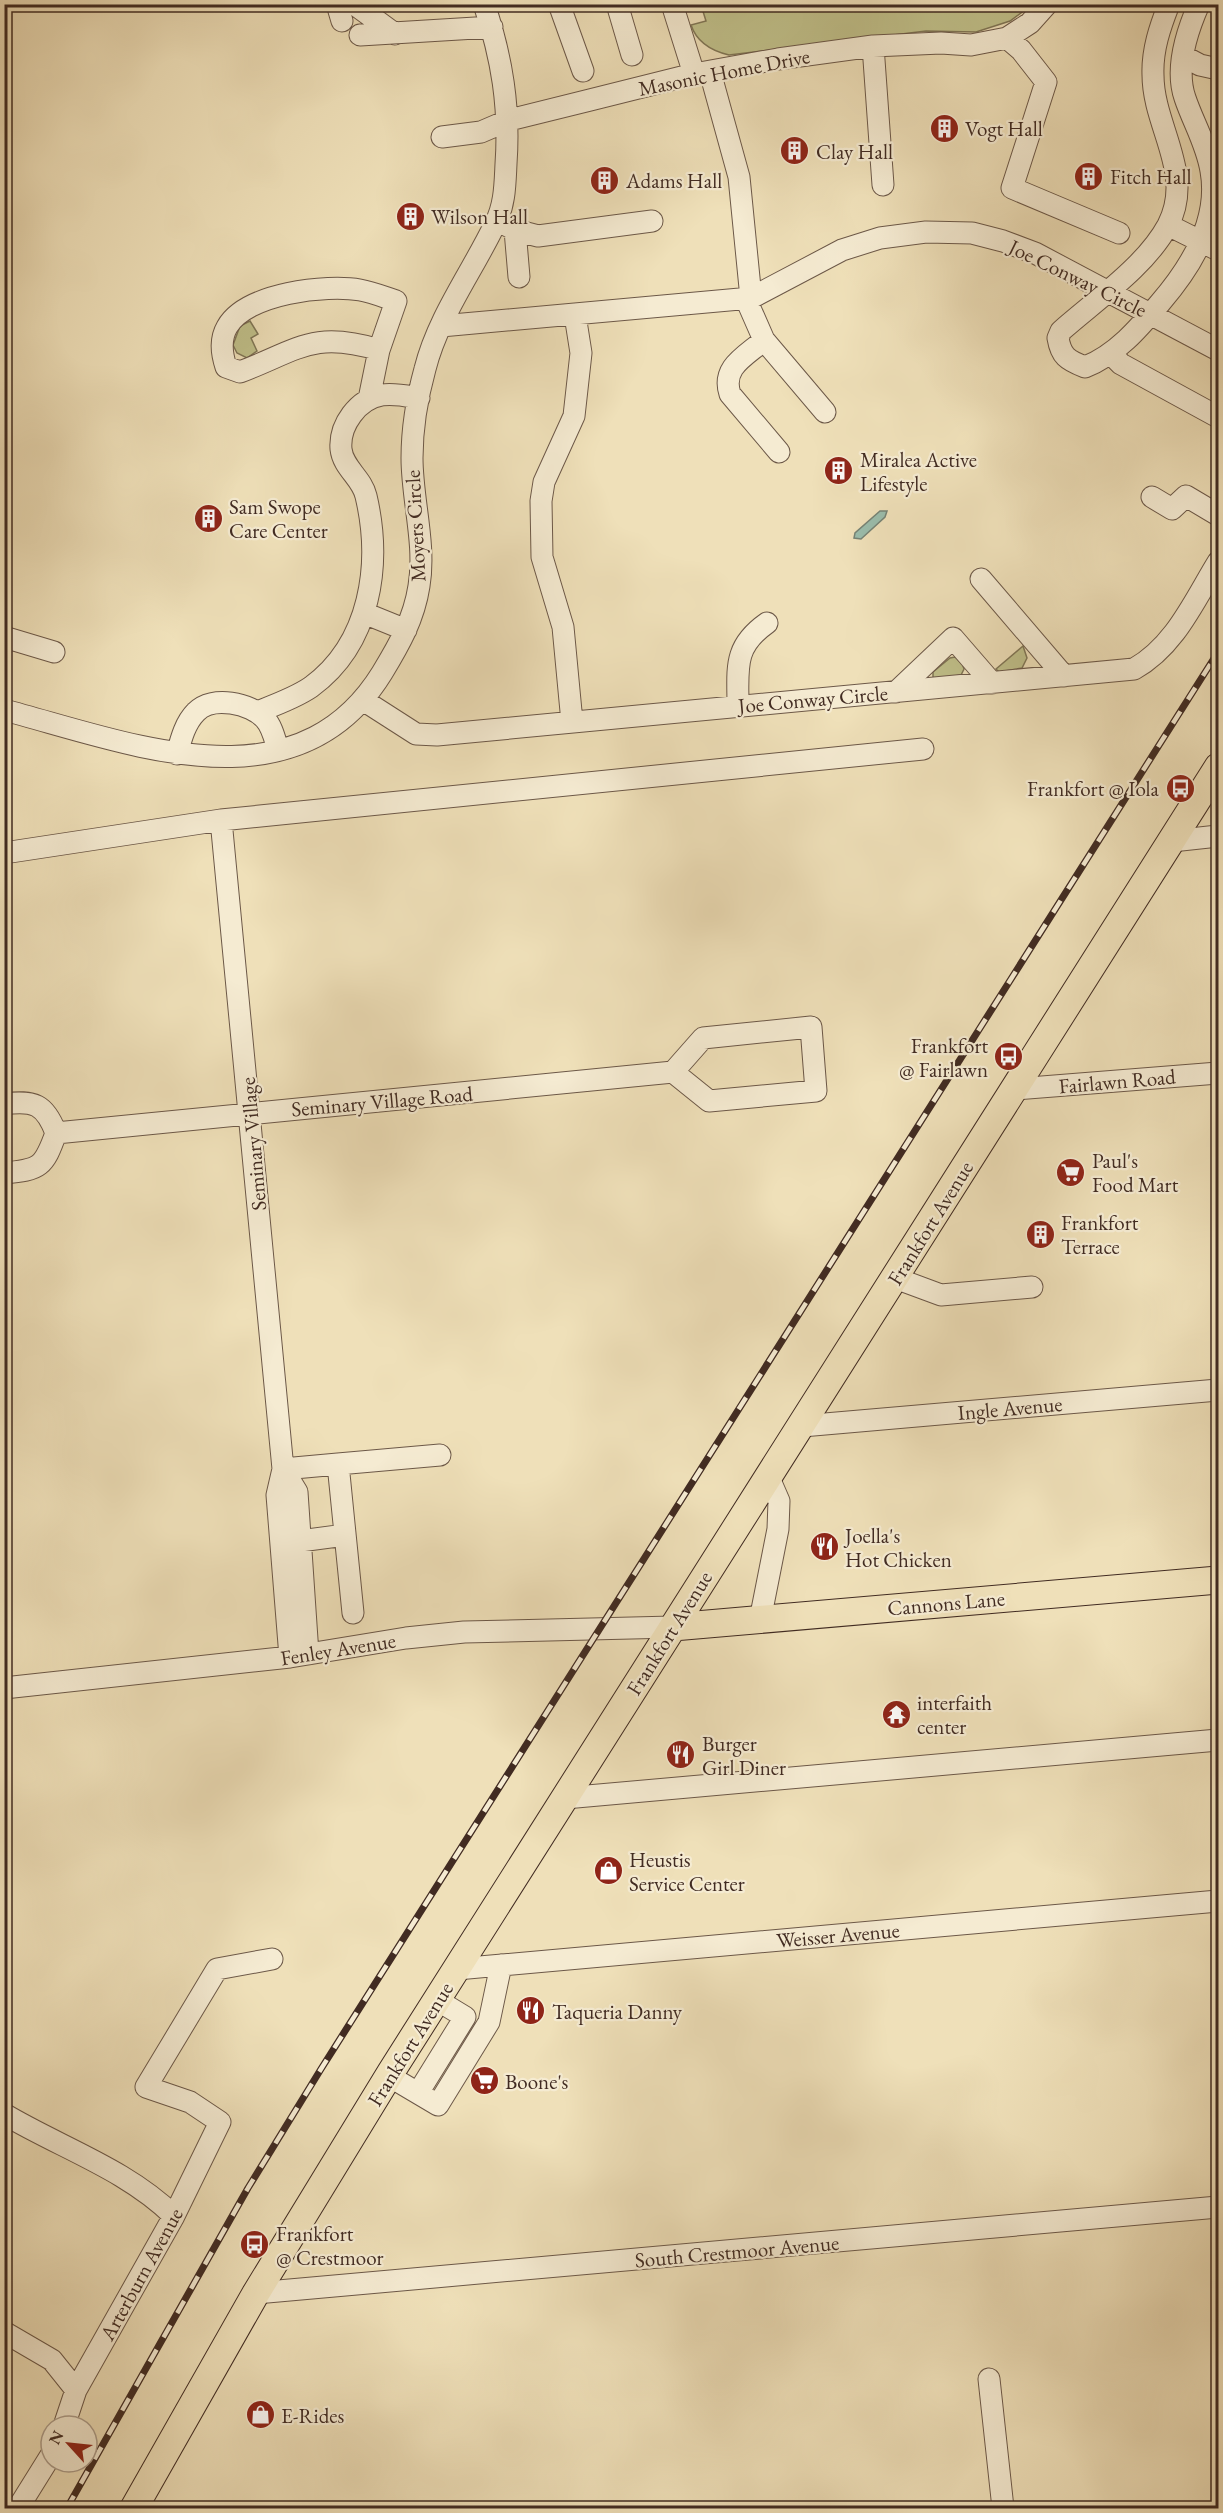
<svg xmlns="http://www.w3.org/2000/svg" width="1223" height="2513" font-family="'EB Garamond',serif">
<rect width="100%" height="100%" fill="#efe0b9"/>
<filter id="stains"><feTurbulence type="fractalNoise" baseFrequency=".00333" numOctaves="4"/><feColorMatrix values="0 0 0 0 .2 0 0 0 0 .09 0 0 0 0 .02 0 0 0 .5 -.17"/></filter>
<radialGradient id="worn" r=".72"><stop offset=".6" stop-color="#630" stop-opacity="0"/><stop offset="1" stop-color="#630" stop-opacity=".3"/></radialGradient>
<!-- green -->
<path fill="#c0c08a" stroke="#807656" stroke-width="1.5" d="M 701,5 L 1032,5 L 1010,21 L 976,32 L 926,31 L 729,55 C 712,51 697,43 691,25 L 706,21 Z
M 250,321 L 258,334 L 251,338 L 257,351 L 247,358 L 237,353 L 233,345 L 240,326 Z
M 1023,646 L 1027,658 L 1022,668 L 999,672 L 996,669 Z
M 955,657 L 962,663 L 964,669 L 961,675 L 936,679 L 933,677 L 933,672 L 950,658 Z"/>
<!-- water -->
<path fill="#9abdac" stroke="#768375" stroke-width="1.5" d="M 880,511 L 887,511 L 885,517 L 861,539 L 854,538 L 855,533 Z"/>
<g fill="none" stroke-linecap="round" stroke-linejoin="round">
<defs>
<path id="minor" d="M 337,4 L 342,21
M 354,4 L 395,34
M 559,4 L 583,71
M 617,4 L 632,55
M 672,4 L 694,74
M 1169,4 C 1160,27 1152,50 1153,75 C 1153,127 1195,173 1168,225 C 1146,266 1096,300 1061,331 L 1058,338 C 1061,356 1067,360 1085,367 C 1116,355 1139,328 1160,303 C 1191,267 1220,221 1211,171 C 1207,145 1193,122 1185,98 C 1175,69 1187,31 1199,4
M 360,35 L 492,27
M 1007,38 L 1021,50 L 1046,82 L 1012,188 L 1119,233
M 873,46 L 883,185
M 1183,56 L 1200,65 L 1218,69
M 710,72 L 739,177 L 751,298
M 442,137 L 481,132 L 509,120 L 590,100 L 694,74 L 778,59 L 873,46 L 941,43 L 971,45 L 1007,38 L 1030,23 L 1047,4
M 506,225 L 515,230 L 519,277
M 1168,225 L 1218,250
M 515,230 L 538,236 L 652,221
M 746,299 L 764,340
M 441,326 L 751,298 L 842,250 L 880,238 L 926,232 L 972,233 L 1003,241 L 1035,253 L 1218,350
M 1111,354 L 1121,364 L 1218,417
M 369,399 L 379,350 L 396,301 C 384,297 372,292 360,290 C 327,284 246,293 227,327 C 220,339 222,355 226,367 L 240,372 C 298,350 313,330 379,350
M 779,452 L 730,394 C 721,367 746,356 764,340 L 825,412
M 1152,497 L 1172,509 L 1186,496 L 1218,515
M 981,579 L 1064,676
M 364,613 L 406,630
M 4,637 L 54,652
M 896,692 L 953,638 L 992,683
M 363,700 L 416,734 L 437,735 L 1134,669 C 1175,646 1194,601 1218,562
M 738,706 C 738,668 733,647 767,623
M 4,710 C 130,743 296,812 382,673 C 399,645 414,619 419,586 C 426,544 412,500 412,458 C 412,428 417,398 425,369 C 438,317 472,272 495,224 C 505,205 505,184 506,164 C 510,107 502,58 484,4
M 257,712 C 275,705 295,698 311,687 C 371,643 382,564 366,496 C 362,478 343,468 341,449 C 339,425 358,399 382,395 C 394,393 407,396 419,398
M 572,722 L 563,627 L 542,557 L 541,501 L 544,482 L 574,416 L 581,353 L 575,315
M 177,754 C 181,739 185,723 196,712 C 212,695 251,703 265,719 C 272,726 275,740 278,749
M 221,820 L 283,1469 L 338,1464 L 353,1613
M 1172,841 L 1218,836
M 4,853 L 221,820 L 923,749
M 1015,1089 L 1218,1073
M 4,1104 C 34,1100 45,1104 56,1133 C 44,1167 40,1170 4,1173
M 56,1133 L 673,1072 L 703,1038 L 811,1027 L 816,1091 L 709,1101 L 673,1072
M 895,1278 L 941,1295 L 1032,1287
M 802,1426 L 1218,1390
M 338,1464 L 440,1455
M 300,1541 L 345,1535
M 760,1620 L 778,1529 L 779,1501 L 769,1478
M 290,1657 L 277,1495 L 283,1469 L 297,1492 L 308,1654
M 4,1688 L 290,1657 L 406,1638 L 464,1632 L 673,1627
M 565,1798 L 1218,1740
M 457,1969 L 1218,1901
M 389,2076 L 438,2105 L 489,2022 L 501,1965
M 418,2093 L 465,2017 L 437,2000
M 4,2114 C 61,2148 126,2169 174,2216
M 256,2293 L 1218,2207
M 4,2332 L 52,2360 L 76,2390
M 989,2379 L 1003,2508
M 64,2426 L 76,2390 L 174,2216 L 220,2122 L 190,2102 L 146,2087 L 217,1969 L 272,1959
M 18,2508 L 51,2455"/>
<path id="major" d="M 673,1627 L 1218,1580
M 134,2508 L 256,2293 L 391,2072 L 1218,767"/>
</defs>
<!-- minor casing -->
<use href="#minor" stroke="#6c5848" stroke-width="23"/>
<!-- major casing -->
<use href="#major" stroke="#412b22" stroke-width="29"/>
<!-- minor -->
<use href="#minor" stroke="#f5ebd2" stroke-width="21"/>
<!-- major -->
<use href="#major" stroke="#efe0b9" stroke-width="27"/>
<defs>
<path id="rail" d="M 67,2508 L 248,2188 L 321,2069 L 1218,652"/>
</defs>
<!-- rail casing -->
<use href="#rail" stroke="#412b22" stroke-width="7"/>
<!-- rail -->
<use href="#rail" stroke="#f5ebd2" stroke-width="4.5" stroke-dasharray="14" stroke-linecap="butt"/>
</g>
<!-- icons -->
<defs>
<symbol id="building-disc" viewBox="-11 -11 22 22"><circle r="9.5" fill="#8f2418" stroke="#f5ebd2"/><path d="M-4-6H4V6H1V3H-1V6H-4ZM-2.5-4.3h1.7v1.8h-1.7ZM.8-4.3h1.7v1.8H.8ZM-2.5-1h1.7V.8h-1.7ZM.8-1h1.7V.8H.8Z" fill="#fff"/></symbol>
<symbol id="bus-disc" viewBox="-11 -11 22 22"><circle r="9.5" fill="#8f2418" stroke="#f5ebd2"/><path d="M-5-6H5V4H4V6H2V4H-2V6H-4V4H-5ZM-3.5-4V0h7V-4ZM-3.5 1.2v1.5H-2V1.2ZM2 1.2v1.5H3.5V1.2Z" fill="#fff"/></symbol>
<symbol id="supermarket-disc" viewBox="-11 -11 22 22"><circle r="9.5" fill="#8f2418" stroke="#f5ebd2"/><path d="M-6-5.5h2.5l.6 2H6L4.5 2H-2.5L-4.4-4H-6ZM-1.5 3.2a1.3 1.3 0 1 0 .1 0ZM3 3.2a1.3 1.3 0 1 0 .1 0Z" fill="#fff"/></symbol>
<symbol id="restaurant-disc" viewBox="-11 -11 22 22"><circle r="9.5" fill="#8f2418" stroke="#f5ebd2"/><path d="M-5-6h1v4h1v-4h1v4h1v-4h1v5L-1.5 .5V6h-2V.5L-5-1ZM5-6V6H3V1.5H1.5Q1.5-4 5-6Z" fill="#fff"/></symbol>
<symbol id="temple-disc" viewBox="-11 -11 22 22"><circle r="9.5" fill="#8f2418" stroke="#f5ebd2"/><path d="M0-6L5-2H3V0L6.5 2.5H4V6H1.5V3h-3V6H-4V2.5H-6.5L-3 0V-2H-5Z" fill="#fff"/></symbol>
<symbol id="shop-disc" viewBox="-11 -11 22 22"><circle r="9.5" fill="#8f2418" stroke="#f5ebd2"/><path d="M-5-2.5h2.3a2.7 3.5 0 0 1 5.4 0H5L5.5 6h-11ZM-1.5-2.5h3a1.5 2.3 0 0 0-3 0Z" fill="#fff"/></symbol>
</defs>
<g fill-rule="evenodd">
<use href="#building-disc" x="928" y="112" width="33" height="33"/>
<use href="#building-disc" x="778" y="134" width="33" height="33"/>
<use href="#building-disc" x="1072" y="160" width="33" height="33"/>
<use href="#building-disc" x="588" y="164" width="33" height="33"/>
<use href="#building-disc" x="394" y="200" width="33" height="33"/>
<use href="#building-disc" x="822" y="454" width="33" height="33"/>
<use href="#building-disc" x="192" y="502" width="33" height="33"/>
<use href="#bus-disc" x="1164" y="772" width="33" height="33"/>
<use href="#bus-disc" x="992" y="1040" width="33" height="33"/>
<use href="#supermarket-disc" x="1054" y="1156" width="33" height="33"/>
<use href="#building-disc" x="1024" y="1218" width="33" height="33"/>
<use href="#restaurant-disc" x="808" y="1530" width="33" height="33"/>
<use href="#temple-disc" x="880" y="1698" width="33" height="33"/>
<use href="#restaurant-disc" x="664" y="1738" width="33" height="33"/>
<use href="#shop-disc" x="592" y="1854" width="33" height="33"/>
<use href="#restaurant-disc" x="514" y="1994" width="33" height="33"/>
<use href="#supermarket-disc" x="468" y="2064" width="33" height="33"/>
<use href="#bus-disc" x="238" y="2228" width="33" height="33"/>
<use href="#shop-disc" x="244" y="2398" width="33" height="33"/>
</g>
<g text-anchor="middle" dominant-baseline="central" stroke-width="4.5" stroke-linejoin="round" paint-order="stroke">
<!-- street labels -->
<g font-size="21" fill="#412b22" stroke="#f5ebd2">
<text transform="translate(724 72) rotate(-11)">Masonic Home Drive</text>
<text transform="translate(1078 278) rotate(26)">Joe Conway Circle</text>
<text transform="translate(415 526) rotate(-93)">Moyers Circle</text>
<text transform="translate(813 699) rotate(-5)">Joe Conway Circle</text>
<text transform="translate(1117 1081) rotate(-5)">Fairlawn Road</text>
<text transform="translate(382 1101) rotate(-5)">Seminary Village Road</text>
<text transform="translate(253 1144) rotate(-95)">Seminary Village</text>
<text transform="translate(930 1223) rotate(-58)">Frankfort Avenue</text>
<text transform="translate(1010 1408) rotate(-5)">Ingle Avenue</text>
<text transform="translate(946 1603) rotate(-5)">Cannons Lane</text>
<text transform="translate(669 1633) rotate(-58)">Frankfort Avenue</text>
<text transform="translate(338 1649) rotate(-9)">Fenley Avenue</text>
<text transform="translate(838 1935) rotate(-5)">Weisser Avenue</text>
<text transform="translate(410 2044) rotate(-58)">Frankfort Avenue</text>
<text transform="translate(737 2251) rotate(-5)">South Crestmoor Avenue</text>
<text transform="translate(141 2274) rotate(-61)">Arterburn Avenue</text>
</g>
<!-- poi labels -->
<g font-size="21" fill="#412b22" stroke="#f5ebd2" text-anchor="start">
<text x="965" y="128">Vogt Hall</text>
<text x="816" y="151">Clay Hall</text>
<text x="1110" y="176">Fitch Hall</text>
<text x="626" y="180">Adams Hall</text>
<text x="431" y="216">Wilson Hall</text>
<text x="860" y="459">Miralea Active<tspan x="860" dy="24">Lifestyle</tspan></text>
<text x="229" y="506">Sam Swope<tspan x="229" dy="24">Care Center</tspan></text>
<text x="1159" y="788" text-anchor="end">Frankfort @ Iola</text>
<text x="988" y="1045" text-anchor="end">Frankfort<tspan x="988" dy="24">@ Fairlawn</tspan></text>
<text x="1092" y="1160">Paul's<tspan x="1092" dy="24">Food Mart</tspan></text>
<text x="1061" y="1222">Frankfort<tspan x="1061" dy="24">Terrace</tspan></text>
<text x="845" y="1535">Joella's<tspan x="845" dy="24">Hot Chicken</tspan></text>
<text x="917" y="1702">interfaith<tspan x="917" dy="24">center</tspan></text>
<text x="702" y="1743">Burger<tspan x="702" dy="24">Girl Diner</tspan></text>
<text x="629" y="1859">Heustis<tspan x="629" dy="24">Service Center</tspan></text>
<text x="552" y="2011">Taqueria Danny</text>
<text x="505" y="2081">Boone's</text>
<text x="276" y="2233">Frankfort<tspan x="276" dy="24">@ Crestmoor</tspan></text>
<text x="281" y="2415">E-Rides</text>
</g>
</g>
<!-- margin -->
<rect width="1223" height="2513" fill="none" stroke="#efe0b9" stroke-width="24"/>
<rect x="6" y="6" width="1211" height="2501" fill="none" stroke="#412b22" stroke-width="3"/>
<rect x="12" y="12" width="1199" height="2489" fill="none" stroke="#412b22" stroke-width="1.5"/>
<!-- north arrow -->
<g transform="translate(69 2444) rotate(297)"><circle r="28" fill="#f5ebd2" stroke="#ad9e8c" stroke-width="1.5"/>
<path d="M0-4.5L10 22L0 15L-10 22Z" fill="#8f2418"/>
<text y="-9" font-size="16" font-weight="bold" text-anchor="middle" fill="#412b22">N</text>
</g>
<rect width="100%" height="100%" filter="url(#stains)"/>
<rect width="100%" height="100%" fill="url(#worn)"/>
</svg>
